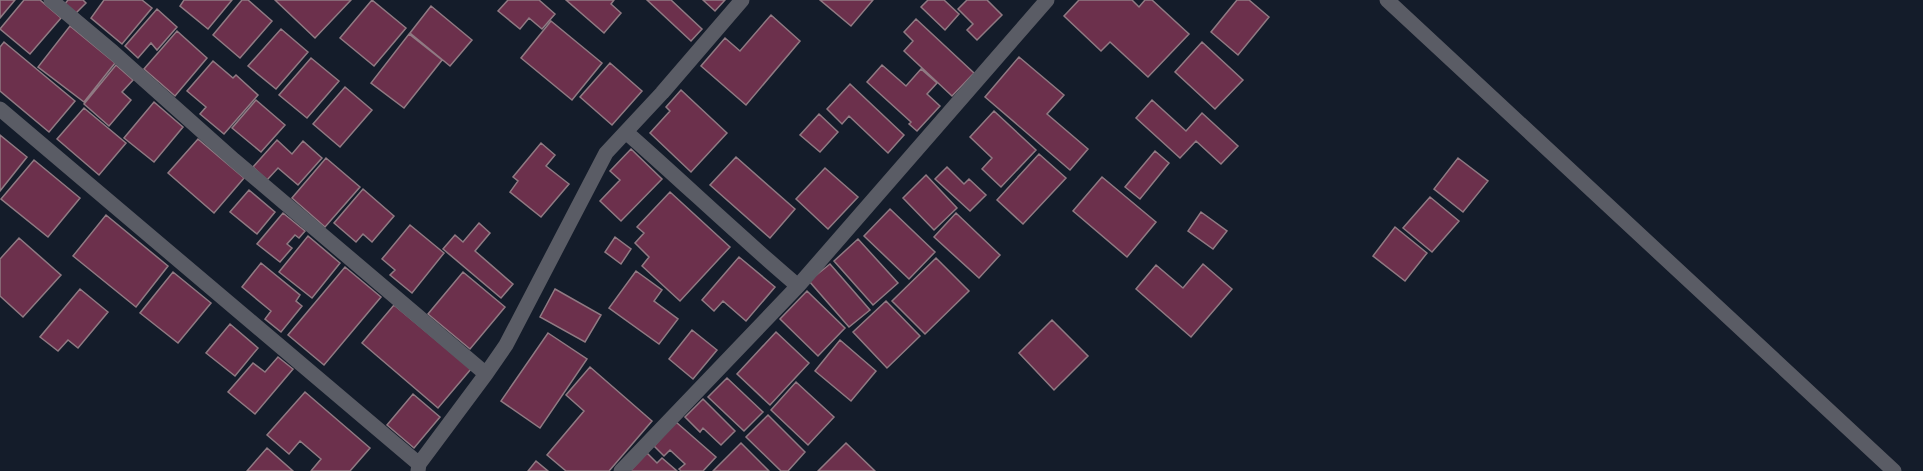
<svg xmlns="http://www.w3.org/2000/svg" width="1923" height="471" font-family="'Work Sans',sans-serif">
<rect width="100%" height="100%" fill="#141c2a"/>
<!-- building -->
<path fill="#6c304c" stroke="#907a83" stroke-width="1.5" d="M 0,0 L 15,0 L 0,18 Z
M 24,0 L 40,0 L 61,18 L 30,54 L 0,29 Z
M 68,0 L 83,0 L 86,3 L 75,14 L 64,5 Z
M 104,0 L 142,0 L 152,8 L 122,44 L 91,18 Z
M 184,0 L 232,0 L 208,29 L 180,6 Z
M 242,0 L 248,0 L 272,21 L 240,58 L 213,35 Z
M 275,0 L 351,0 L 315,38 Z
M 372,0 L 406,28 L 374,66 L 340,38 Z
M 508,0 L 539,0 L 555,14 L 542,29 L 529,18 L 520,29 L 498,11 Z
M 566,0 L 614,0 L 611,4 L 621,13 L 604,33 Z
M 647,0 L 671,0 L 702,29 L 691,41 Z
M 703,0 L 725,0 L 715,11 Z
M 820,0 L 873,0 L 851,26 Z
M 928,0 L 944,0 L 959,14 L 945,30 L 921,7 Z
M 967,0 L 987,0 L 1002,15 L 977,40 L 967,30 L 973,24 L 958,9 Z
M 1079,0 L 1132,0 L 1139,7 L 1145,0 L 1152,0 L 1189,34 L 1148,77 L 1110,42 L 1101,51 L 1064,16 Z
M 1237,0 L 1249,0 L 1269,17 L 1238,55 L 1211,32 Z
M 431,6 L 472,40 L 450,66 L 410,33 Z
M 157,9 L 177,27 L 157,50 L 151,43 L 138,58 L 125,46 Z
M 771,15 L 800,41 L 746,105 L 701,66 L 725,38 L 740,51 Z
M 916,19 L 974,73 L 952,96 L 904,51 L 913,41 L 904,32 Z
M 551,21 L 602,63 L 572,100 L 521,58 Z
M 70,26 L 115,63 L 84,102 L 38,67 Z
M 281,29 L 308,52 L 276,89 L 248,66 Z
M 177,31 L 207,58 L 175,96 L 144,69 Z
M 409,34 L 442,60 L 404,108 L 371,83 Z
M 4,42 L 75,101 L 49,132 L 0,91 L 0,47 Z
M 1202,42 L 1243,80 L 1215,109 L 1175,72 Z
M 1019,57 L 1064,95 L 1047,114 L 1088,149 L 1070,170 L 985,97 Z
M 311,58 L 339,81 L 307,118 L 279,95 Z
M 213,61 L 233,78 L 236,75 L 258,95 L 224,134 L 200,114 L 206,107 L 187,91 Z
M 610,63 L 642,91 L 612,125 L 580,97 Z
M 116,65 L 133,80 L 122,92 L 131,100 L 109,126 L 84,104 Z
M 882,65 L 906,86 L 921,69 L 937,83 L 927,94 L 940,106 L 917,131 L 909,124 L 911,122 L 867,82 Z
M 850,84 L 904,135 L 888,153 L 849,116 L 842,124 L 827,109 Z
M 345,87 L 372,110 L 340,147 L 313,124 Z
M 681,90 L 727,133 L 691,172 L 650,133 L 670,111 L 666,107 Z
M 256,100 L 285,125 L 261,152 L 232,128 Z
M 1152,100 L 1186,131 L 1202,113 L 1238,146 L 1221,164 L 1196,141 L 1180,158 L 1136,118 Z
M 154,102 L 183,127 L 154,162 L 124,138 Z
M 84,108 L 126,143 L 99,175 L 57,139 Z
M 994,111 L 1036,150 L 1001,187 L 982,169 L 992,158 L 970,137 Z
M 819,114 L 838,132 L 820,152 L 800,135 Z
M 0,135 L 27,157 L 0,191 Z
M 198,139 L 244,178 L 214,213 L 168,173 Z
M 277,140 L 292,154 L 303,141 L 322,158 L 298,185 L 278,168 L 267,180 L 253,167 Z
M 541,143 L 555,155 L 546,166 L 569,184 L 541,217 L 510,192 L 518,181 L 513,177 Z
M 631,149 L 662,179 L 621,221 L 600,201 L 620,180 L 610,171 Z
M 1155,151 L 1169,163 L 1140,199 L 1125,187 Z
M 1039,154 L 1066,178 L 1023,224 L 997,200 Z
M 736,157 L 795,209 L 770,238 L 710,185 Z
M 326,158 L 360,187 L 325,227 L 292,198 Z
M 1458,158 L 1488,181 L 1463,212 L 1434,189 Z
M 34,160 L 80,198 L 48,237 L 1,199 Z
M 947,167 L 964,184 L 969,179 L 986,195 L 970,211 L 935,179 Z
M 825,168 L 858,197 L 828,229 L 796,199 Z
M 926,175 L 957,208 L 934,230 L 903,198 Z
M 1102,177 L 1156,222 L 1127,257 L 1073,211 Z
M 363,189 L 394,216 L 372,242 L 363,234 L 356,242 L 334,223 Z
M 249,190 L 275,212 L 257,234 L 230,212 Z
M 670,192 L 730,247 L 680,301 L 642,266 L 649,257 L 635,243 L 644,233 L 637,227 Z
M 1430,197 L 1459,221 L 1432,252 L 1403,228 Z
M 890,209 L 935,252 L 909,279 L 864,236 Z
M 1201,212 L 1227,231 L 1213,249 L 1188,231 Z
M 283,213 L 305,231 L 299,238 L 295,235 L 287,244 L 292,248 L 280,262 L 257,244 Z
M 956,213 L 1000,255 L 979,278 L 934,237 Z
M 106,215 L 168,266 L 136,307 L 73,256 Z
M 479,223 L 490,233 L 475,251 L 513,284 L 501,298 L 443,249 L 455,235 L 463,242 Z
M 410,225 L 444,253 L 412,293 L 390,275 L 395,270 L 382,259 Z
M 1395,227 L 1427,253 L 1405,281 L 1373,256 Z
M 308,236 L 340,263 L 312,298 L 279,272 Z
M 615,237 L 631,249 L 621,264 L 605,252 Z
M 19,238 L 61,275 L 23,317 L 0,296 L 0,259 Z
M 858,239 L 898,283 L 873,305 L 834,261 Z
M 739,257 L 775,287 L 746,321 L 723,301 L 714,311 L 702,300 Z
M 936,258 L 969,291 L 925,334 L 892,301 Z
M 261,263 L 300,295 L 296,301 L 302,306 L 281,332 L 265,319 L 271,311 L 242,287 Z
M 830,264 L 870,310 L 849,327 L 809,281 Z
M 1203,264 L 1232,289 L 1191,337 L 1136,289 L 1156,265 L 1183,288 Z
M 345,267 L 381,297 L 324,365 L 288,335 Z
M 636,271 L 662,290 L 654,301 L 678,319 L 659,344 L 609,308 Z
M 173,272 L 211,303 L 178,343 L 140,313 Z
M 463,272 L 505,307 L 470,349 L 428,314 Z
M 80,289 L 108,312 L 78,348 L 68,340 L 58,351 L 40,337 Z
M 555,289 L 601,315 L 585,342 L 540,317 Z
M 807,291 L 845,328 L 818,356 L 780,319 Z
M 886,301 L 920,336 L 887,368 L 853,332 Z
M 394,305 L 471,369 L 438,408 L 362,343 Z
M 1052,320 L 1088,356 L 1054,390 L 1019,353 Z
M 230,324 L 258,348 L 235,376 L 206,353 Z
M 692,330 L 717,350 L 693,379 L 669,359 Z
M 776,332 L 809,363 L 770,405 L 737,374 Z
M 548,333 L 587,359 L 540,428 L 501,401 Z
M 840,340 L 876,371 L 851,401 L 815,371 Z
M 278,357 L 293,369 L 255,414 L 228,392 L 253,363 L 265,372 Z
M 590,367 L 652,421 L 609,471 L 566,471 L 547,455 L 584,411 L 566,395 Z
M 727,378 L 763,412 L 744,431 L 708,397 Z
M 796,382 L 834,417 L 808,445 L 771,410 Z
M 305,392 L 370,448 L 350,471 L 311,471 L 321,459 L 300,441 L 289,454 L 267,435 Z
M 413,394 L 440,417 L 414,448 L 387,425 Z
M 703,399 L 735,431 L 721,445 L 703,428 L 700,432 L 685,417 Z
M 768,415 L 805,452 L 788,471 L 781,471 L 746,437 Z
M 676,422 L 716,457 L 703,471 L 681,471 L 679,469 L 685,464 L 670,450 L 664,456 L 654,446 Z
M 741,443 L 769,471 L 713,471 Z
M 846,443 L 875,471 L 818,471 Z
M 267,448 L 293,471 L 247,471 Z
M 647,453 L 657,463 L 662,458 L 677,471 L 630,471 Z
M 536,461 L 548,471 L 528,471 Z"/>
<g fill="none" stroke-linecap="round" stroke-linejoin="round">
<!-- street -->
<path stroke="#5a5c65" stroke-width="15" d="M 51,0 L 113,52 L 234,160 L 486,374
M 1387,0 L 1894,471
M 0,109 L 419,464
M 626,132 C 684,183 739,236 798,286
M 418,471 L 419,464 L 486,374 L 506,345 L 606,153 L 662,93 L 742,0
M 621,471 L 798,286 L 1047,0"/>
</g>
</svg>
